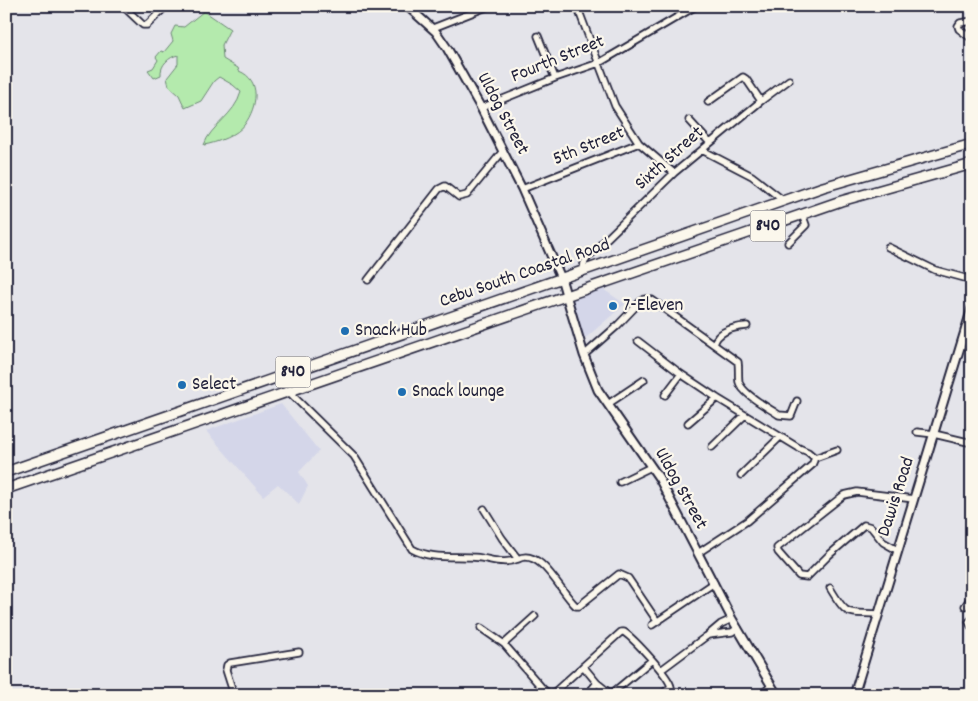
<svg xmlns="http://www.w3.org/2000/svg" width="978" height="701" font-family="Dekko,sans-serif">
<rect width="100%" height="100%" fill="#e4e4ea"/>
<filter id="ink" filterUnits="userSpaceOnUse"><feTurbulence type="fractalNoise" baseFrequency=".02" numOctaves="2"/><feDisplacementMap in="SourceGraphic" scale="10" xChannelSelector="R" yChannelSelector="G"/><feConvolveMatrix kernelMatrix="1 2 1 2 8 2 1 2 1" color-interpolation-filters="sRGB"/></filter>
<g filter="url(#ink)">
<!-- built -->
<path fill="#d4d6e9" d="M 600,287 L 625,304 L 581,342 L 571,307 L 572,302 L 575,296 Z
M 281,404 L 319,451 L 299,472 L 308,486 L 299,504 L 278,484 L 263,496 L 206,431 Z"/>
<!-- green -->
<path fill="#b4eaad" stroke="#6b8674" d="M 204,11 L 230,29 L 222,45 L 223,59 L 238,68 L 239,71 C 262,80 257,107 245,124 C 238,135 216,143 204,145 C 210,126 235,115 241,92 L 233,85 L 219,77 L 214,81 L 201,101 L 185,108 L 179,95 L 169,86 L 167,78 L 178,64 L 178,55 C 169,57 160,65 161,75 L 154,78 L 148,70 L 153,68 L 158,60 L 156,57 L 161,51 L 164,52 L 173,41 L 171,34 L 175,26 L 184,27 Z"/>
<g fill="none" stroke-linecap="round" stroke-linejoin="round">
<defs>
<path id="minor" d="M 577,6 L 615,106 L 639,143 L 674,173
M 125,8 L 143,25 L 147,25 L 166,6
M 972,21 L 960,23 L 958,26 L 959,29 L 972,39
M 433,28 L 489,6
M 538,36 L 555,78
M 708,102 L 743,77 L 746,79 L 761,101
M 481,108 L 555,78 L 599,63 L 696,6
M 689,120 L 710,143
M 702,150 L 752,176 L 784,201
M 522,189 L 639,143
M 788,243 L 806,225 L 802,214
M 888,247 L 935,270 L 972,280
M 583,271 L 584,263 L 588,257 L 674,173 L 761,101 L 789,80
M 368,280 L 439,189 L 445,186 L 459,197 L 467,195 L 503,151
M 638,341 L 681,374 L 717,398 L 799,448 L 808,452 L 815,458
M 714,344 C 718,330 735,327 747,326
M 584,355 L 617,326 L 639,303 L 645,299 L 652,300 L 738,362 C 739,369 738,376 739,382 C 742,394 769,408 779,415 L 791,416 L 797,401
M 289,392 L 354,456 L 412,549 C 430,559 451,556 471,557 C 487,557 502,566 518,559
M 665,395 L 681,374
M 608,404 L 644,380
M 688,423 L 717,398
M 917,432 L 934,434 L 972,443
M 712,447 L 745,415
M 741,475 L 780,437
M 620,482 L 651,467
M 484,509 L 502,538 L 518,559 C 541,547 561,593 576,606 L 579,606 L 619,574 L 628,578 L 657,621
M 897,550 L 883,542 L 871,527 L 864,525 L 829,555 L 807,577 L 799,576 L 778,552 L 777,548 L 844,495 L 857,492 L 914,499
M 698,553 L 747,521 L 812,465 L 815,458 L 837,450
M 830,588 C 848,618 846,612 879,614
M 965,606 L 972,596
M 972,619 L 969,622 L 972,628
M 652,625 L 714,583
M 481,628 L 504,644 L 543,689 L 550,695
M 708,635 L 732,632 L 738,628
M 504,644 L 535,616
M 583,666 L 597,683 L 612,695
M 661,670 L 708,635 L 721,624 L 732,619
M 611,694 L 652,660
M 234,695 L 226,670 L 227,665 L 230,663 L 299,652
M 290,695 L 291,695
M 538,695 L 543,689
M 551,695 L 621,632 L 624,632 C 634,639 669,676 671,687 L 661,695
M 587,695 L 597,683
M 761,695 L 771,686"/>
<path id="tertiary" d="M 407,6 L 436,32 L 447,48 L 481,108 L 522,189 L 561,278 L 584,355 L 598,390 L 659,478 L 732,619 L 777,695
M 854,695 C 893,566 932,437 972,308"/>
<path id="trunk" d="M 6,472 L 823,187 L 972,144
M 6,489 L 841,201 L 972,164"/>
</defs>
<!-- minor casing -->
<use href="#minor" stroke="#22223b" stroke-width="9"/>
<!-- tertiary casing -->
<use href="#tertiary" stroke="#22223b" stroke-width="11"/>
<!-- trunk casing -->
<use href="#trunk" stroke="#22223b" stroke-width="12"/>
<!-- minor -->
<use href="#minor" stroke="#fbf7ec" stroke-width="5.5"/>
<!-- tertiary -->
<use href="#tertiary" stroke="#fbf7ec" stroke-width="7"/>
<!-- trunk -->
<use href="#trunk" stroke="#fbf7ec" stroke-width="9"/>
</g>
</g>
<!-- markers -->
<g fill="#1f6fb2" stroke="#fbf7ec" stroke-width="2">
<circle cx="613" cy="306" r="5"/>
<circle cx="345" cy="331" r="5"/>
<circle cx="182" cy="385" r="5"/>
<circle cx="402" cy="392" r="5"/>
</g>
<g text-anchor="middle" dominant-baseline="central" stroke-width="4.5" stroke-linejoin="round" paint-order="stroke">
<!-- shield labels -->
<g fill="#fbf7ec" stroke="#636270" stroke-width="1">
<rect x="750.5" y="210.5" width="35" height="31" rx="4"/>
<rect x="275.5" y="356.5" width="35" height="31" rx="4"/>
</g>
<g font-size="18" font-weight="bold" fill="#22223b">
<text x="768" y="226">840</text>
<text x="293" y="372">840</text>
</g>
<!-- street labels -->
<g font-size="19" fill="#22223b" stroke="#fbf7ec">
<text transform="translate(558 60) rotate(-22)">Fourth Street</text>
<text transform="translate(502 114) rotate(62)">Uldog Street</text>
<text transform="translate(589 147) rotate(-22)">5th Street</text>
<text transform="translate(670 159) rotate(-42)">Sixth Street</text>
<text transform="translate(525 274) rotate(-19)">Cebu South Coastal Road</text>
<text transform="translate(680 489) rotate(61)">Uldog Street</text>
<text transform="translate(897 497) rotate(-72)">Dawis Road</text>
</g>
<!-- poi labels -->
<g font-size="19" fill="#22223b" stroke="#fbf7ec" text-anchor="start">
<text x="623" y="306">7-Eleven</text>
<text x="355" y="331">Snack Hub</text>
<text x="192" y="385">Select</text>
<text x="412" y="392">Snack lounge</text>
</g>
</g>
<!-- margin -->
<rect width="978" height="701" fill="none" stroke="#fbf7ec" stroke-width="25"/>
<rect x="12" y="12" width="953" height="676" fill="none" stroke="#22223b" stroke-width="2" filter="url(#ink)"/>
</svg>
